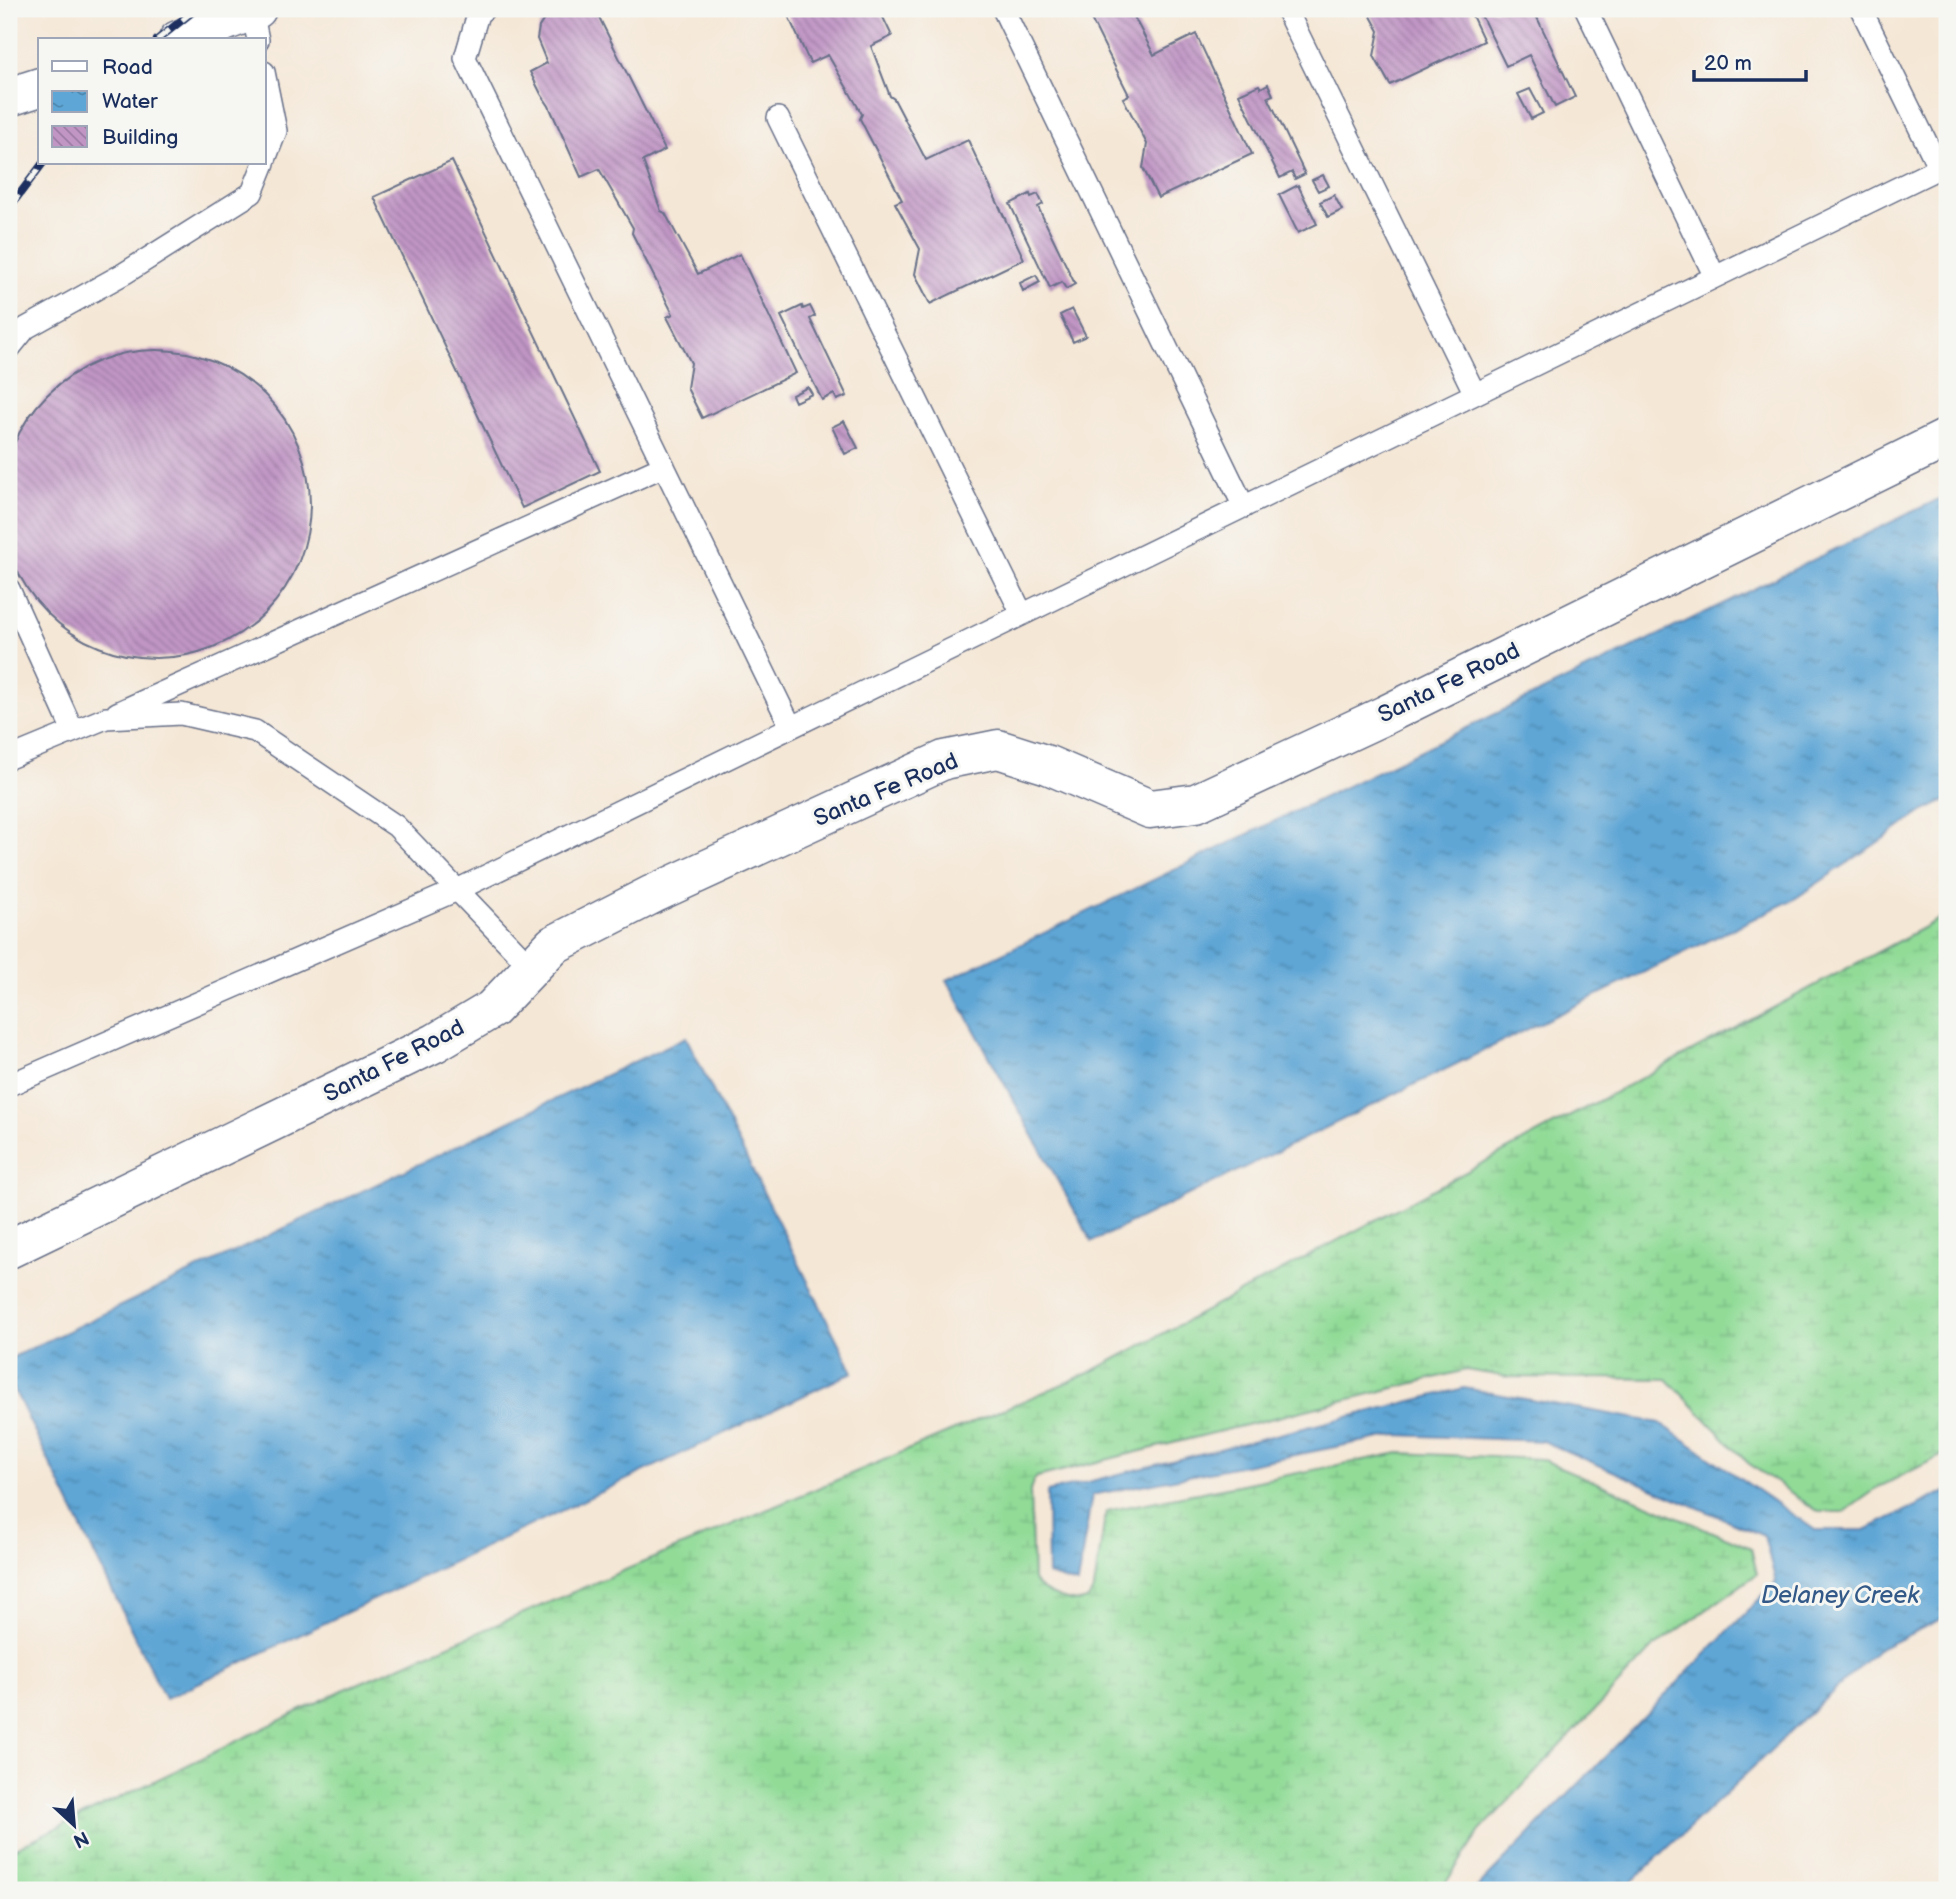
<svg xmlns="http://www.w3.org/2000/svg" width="1956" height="1899" font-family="'Balsamiq Sans',sans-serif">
<defs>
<pattern id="wetland-marsh" width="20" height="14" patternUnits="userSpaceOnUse" patternTransform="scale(1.75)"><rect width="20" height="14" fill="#91db97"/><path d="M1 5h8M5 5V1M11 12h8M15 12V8" fill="none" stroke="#7cbc85"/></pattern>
<pattern id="water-ripples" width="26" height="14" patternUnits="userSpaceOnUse" patternTransform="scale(1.75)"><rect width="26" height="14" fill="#5ea6d5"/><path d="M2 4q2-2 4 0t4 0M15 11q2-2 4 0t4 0" fill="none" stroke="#4d88b0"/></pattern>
<pattern id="building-back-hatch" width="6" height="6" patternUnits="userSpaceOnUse" patternTransform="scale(1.75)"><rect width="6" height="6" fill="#c196c5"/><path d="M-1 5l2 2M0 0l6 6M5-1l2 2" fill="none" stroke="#9c7ba3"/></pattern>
</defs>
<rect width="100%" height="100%" fill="#f6f6f2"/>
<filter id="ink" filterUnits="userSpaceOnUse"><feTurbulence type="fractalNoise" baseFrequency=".0143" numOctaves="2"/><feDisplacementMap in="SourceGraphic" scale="14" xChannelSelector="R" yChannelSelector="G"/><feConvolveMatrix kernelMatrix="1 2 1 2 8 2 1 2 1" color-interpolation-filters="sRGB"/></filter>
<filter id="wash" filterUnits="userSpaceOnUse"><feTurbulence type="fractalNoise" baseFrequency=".00686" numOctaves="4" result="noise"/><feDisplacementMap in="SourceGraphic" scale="28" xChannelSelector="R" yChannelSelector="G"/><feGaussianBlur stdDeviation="1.57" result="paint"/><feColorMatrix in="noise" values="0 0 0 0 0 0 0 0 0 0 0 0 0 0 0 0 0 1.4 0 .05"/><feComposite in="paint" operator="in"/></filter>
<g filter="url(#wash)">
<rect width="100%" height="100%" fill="#f5e7d6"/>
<!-- wetland -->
<path fill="url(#wetland-marsh)" stroke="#56857a" stroke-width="2" d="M 1947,915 L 1947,1453 L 1879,1487 L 1844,1512 L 1819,1512 L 1748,1463 L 1667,1379 L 1508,1377 L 1466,1370 L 1037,1477 L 1033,1481 L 1030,1491 L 1033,1580 C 1039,1592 1077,1608 1088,1599 C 1089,1598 1093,1590 1094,1589 L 1106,1511 L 1399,1453 L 1541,1459 L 1751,1548 L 1757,1574 L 1654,1647 L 1480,1831 L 1441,1890 L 9,1890 L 9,1851 L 343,1690 L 1091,1372 Z"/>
<!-- water -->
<path fill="url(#water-ripples)" stroke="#3c6a9a" stroke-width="2" d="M 1947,495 L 1947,800 L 1924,811 L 1796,898 L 1092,1242 L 947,980 Z
M 686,1037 L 853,1372 L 165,1699 L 9,1379 L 9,1359 Z
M 1464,1388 L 1660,1423 L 1815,1530 L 1865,1530 L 1947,1491 L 1947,1616 L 1877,1650 L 1623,1890 L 1475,1890 L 1776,1582 L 1764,1536 L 1543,1441 L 1396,1435 L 1092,1495 L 1077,1584 L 1048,1575 L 1047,1492 Z"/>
<g id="blocks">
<!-- building -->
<path fill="url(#building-back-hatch)" d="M 564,9 L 595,9 L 665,150 L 643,161 L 661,211 L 665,213 L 698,274 L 740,254 L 796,373 L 702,418 L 687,388 L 691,363 L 667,317 L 673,314 L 632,233 L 633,228 L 599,169 L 581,177 L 549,106 L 541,94 L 530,72 L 547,63 L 537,39 L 539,27 L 545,18 Z
M 785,9 L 879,9 L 892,36 L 871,46 L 890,96 L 894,99 L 926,160 L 968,140 L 1024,259 L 930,304 L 915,274 L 920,249 L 895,203 L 902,200 L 860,119 L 862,114 L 828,55 L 810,63 Z
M 1089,9 L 1130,9 L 1154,55 L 1196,34 L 1252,154 L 1158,198 L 1143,168 L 1147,144 L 1123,98 L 1129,95 L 1088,13 Z
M 1367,9 L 1469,9 L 1484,41 L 1390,85 L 1374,56 L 1379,31 Z
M 1478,9 L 1533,9 L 1575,97 L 1555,107 L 1529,55 L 1506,66 Z
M 1268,84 L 1273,95 L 1268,97 L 1305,174 L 1295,179 L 1292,172 L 1280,178 L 1239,94 L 1259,85 L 1261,88 Z
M 1530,89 L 1543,113 L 1531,119 L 1518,94 Z
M 452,161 L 600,471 L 522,508 L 374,197 Z
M 1323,175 L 1329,186 L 1318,191 L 1312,180 Z
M 1298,185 L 1317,224 L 1298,233 L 1279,195 Z
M 1030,194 L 1031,197 L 1038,194 L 1043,204 L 1038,207 L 1075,284 L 1066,289 L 1062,282 L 1050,288 L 1010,204 Z
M 1334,195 L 1342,210 L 1328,217 L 1320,202 Z
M 1036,275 L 1040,282 L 1023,291 L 1020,283 Z
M 802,306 L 803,309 L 810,306 L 815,316 L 810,319 L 847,396 L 837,400 L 834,394 L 822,400 L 781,316 Z
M 1072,309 L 1086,336 L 1073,342 L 1060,315 Z
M2 504a154 154 0 1 1 308 0a154 154 0 1 1-308 0Z
M 808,387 L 812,394 L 795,402 L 792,395 Z
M 844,421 L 858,448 L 845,454 L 832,427 Z"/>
</g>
</g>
<g filter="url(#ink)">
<use href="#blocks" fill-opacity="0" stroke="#676f88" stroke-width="2"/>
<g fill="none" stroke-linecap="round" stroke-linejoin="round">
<defs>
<path id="lane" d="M 484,9 L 478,14 L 465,58 L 791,727
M 1003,9 L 1244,507
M 1286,9 L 1475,394
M 1586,9 L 1715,277
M 1861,9 L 1939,168
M 252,11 L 258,40
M 264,72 L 276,131 L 264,162
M 778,118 L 1022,614
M 9,349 L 26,328 L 125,273 L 252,193 L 264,163
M 9,589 L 73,731
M 117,713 L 664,466
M 9,758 L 106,718 L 181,714 L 255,731 L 396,826 L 531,967
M 9,1085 L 457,890 L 1947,164"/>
<path id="street" d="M 178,40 L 257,9
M 9,97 L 40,87
M 9,1249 L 435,1043 L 492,1009 L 553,945 L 653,894 L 944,760 L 998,749 L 1048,765 L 1150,809 L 1196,803 L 1385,715 L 1947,438"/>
</defs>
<!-- lane casing -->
<use href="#lane" stroke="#676f88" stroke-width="24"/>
<!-- street casing -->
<use href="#street" stroke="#676f88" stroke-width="41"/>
<!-- lane -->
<use href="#lane" stroke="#fff" stroke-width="21"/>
<!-- street -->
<use href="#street" stroke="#fff" stroke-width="38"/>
<defs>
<path id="rail" d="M 157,40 L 196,9
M 9,208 L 43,163"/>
</defs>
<!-- rail casing -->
<use href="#rail" stroke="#1b2f5e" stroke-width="8"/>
<!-- rail -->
<use href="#rail" stroke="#f6f6f2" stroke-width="5" stroke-dasharray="16" stroke-linecap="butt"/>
</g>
</g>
<g text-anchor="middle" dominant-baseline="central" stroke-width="6" stroke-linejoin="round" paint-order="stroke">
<!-- street labels -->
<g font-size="23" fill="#1b2f5e" stroke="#f6f6f2">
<text transform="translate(1449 683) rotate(-26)">Santa Fe Road</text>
<text transform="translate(886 790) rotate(-23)">Santa Fe Road</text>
<text transform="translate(394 1061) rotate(-27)">Santa Fe Road</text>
</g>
<!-- water labels -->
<g font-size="24" font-style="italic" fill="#325988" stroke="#f6f6f2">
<text x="1840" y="1595">Delaney Creek</text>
</g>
</g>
<!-- margin -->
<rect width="1956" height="1899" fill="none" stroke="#f6f6f2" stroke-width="35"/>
<!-- legend -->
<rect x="38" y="38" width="228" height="126" fill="#f6f6f2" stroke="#9ea6b7" stroke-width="2"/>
<rect x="52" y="61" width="35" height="10" fill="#ffffff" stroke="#9ea6b7" stroke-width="2"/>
<text x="102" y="74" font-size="21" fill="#1b2f5e">Road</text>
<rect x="52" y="91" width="35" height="21" fill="url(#water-ripples)" stroke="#9ea6b7" stroke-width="2"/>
<text x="102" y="108" font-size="21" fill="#1b2f5e">Water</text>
<rect x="52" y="126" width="35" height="21" fill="url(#building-back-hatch)" stroke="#9ea6b7" stroke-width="2"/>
<text x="102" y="144" font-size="21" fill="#1b2f5e">Building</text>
<!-- north arrow -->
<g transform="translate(74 1825) rotate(154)" stroke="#f6f6f2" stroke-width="5" paint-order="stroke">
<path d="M0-5L12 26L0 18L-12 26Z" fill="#1b2f5e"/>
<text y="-10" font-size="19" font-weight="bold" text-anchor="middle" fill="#1b2f5e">N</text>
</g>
<!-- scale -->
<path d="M1694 70v10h112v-10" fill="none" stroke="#1b2f5e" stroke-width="3.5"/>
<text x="1704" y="70" font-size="21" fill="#1b2f5e" stroke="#f6f6f2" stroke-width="5" paint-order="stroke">20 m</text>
</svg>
